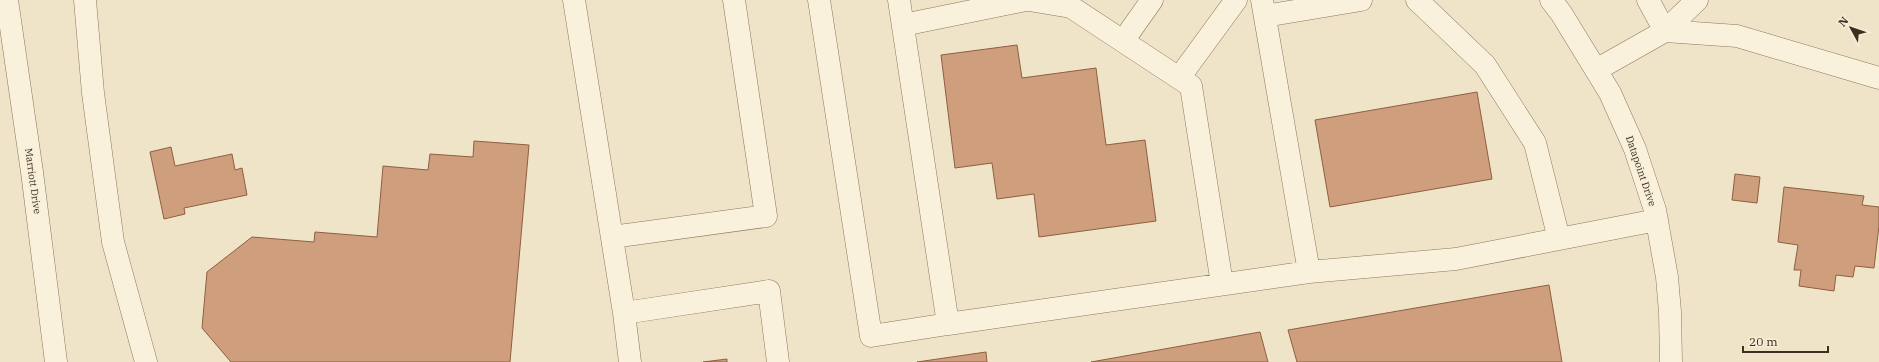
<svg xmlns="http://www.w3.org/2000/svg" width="1879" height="362" font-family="'IBM Plex Serif',serif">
<rect width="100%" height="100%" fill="#f0e4c8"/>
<!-- building -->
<path fill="#cf9f7d" stroke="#8d5f41" d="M 1017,45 L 1022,78 L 1096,68 L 1106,145 L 1145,140 L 1156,221 L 1039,237 L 1034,194 L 997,199 L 992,163 L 955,168 L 941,55 Z
M 1477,92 L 1492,179 L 1330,207 L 1315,120 Z
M 474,141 L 529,145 L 510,362 L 231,362 L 202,328 L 207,272 L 252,237 L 314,242 L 315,232 L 377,237 L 383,166 L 428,170 L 430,154 L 473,157 Z
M 171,147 L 175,166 L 232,154 L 235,170 L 242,168 L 247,195 L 184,208 L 185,214 L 164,219 L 150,152 Z
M 1735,174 L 1760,177 L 1757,203 L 1732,200 Z
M 1784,187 L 1864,196 L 1862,205 L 1879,207 L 1879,226 L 1874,268 L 1855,266 L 1853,277 L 1836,275 L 1834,291 L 1799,286 L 1801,270 L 1794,270 L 1798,245 L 1778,242 Z
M 1549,285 L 1562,362 L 1297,362 L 1288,330 Z
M 1260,332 L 1268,362 L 1091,362 Z
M 986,352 L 987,362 L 917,362 Z
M 727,359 L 727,362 L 703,362 Z"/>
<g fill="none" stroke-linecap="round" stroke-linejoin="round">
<defs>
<path id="minor" d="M 7,0 L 32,172 L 56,362
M 85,0 L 93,93 L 113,242 L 146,362
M 574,0 L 624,313
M 819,0 L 871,336 L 948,324
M 899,0 L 948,324 L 1309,272 L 1262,0
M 1029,0 L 1071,7 L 1191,86 L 1222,284
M 1417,0 L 1485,65 L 1535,143 L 1559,239
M 1551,0 L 1561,13 L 1610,93 L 1635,149 L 1655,210 L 1667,277 L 1670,312 L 1671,362
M 1648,0 L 1665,31 L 1697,0
M 1265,16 L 1361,0
M 903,25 L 1026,0
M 1123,41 L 1152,0
M 1596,70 L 1665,31 L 1737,36 L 1879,78
M 1179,78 L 1236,0
M 612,237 L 766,216 L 734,0
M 1309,272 L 1456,259 L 1657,220
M 630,362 L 624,313 L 769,291 L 778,362"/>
</defs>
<!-- minor casing -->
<use href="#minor" stroke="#8d765c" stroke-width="23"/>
<!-- minor -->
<use href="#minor" stroke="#faf1dc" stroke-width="22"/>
</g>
<g text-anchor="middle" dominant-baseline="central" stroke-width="3" stroke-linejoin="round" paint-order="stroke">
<!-- street labels -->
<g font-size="10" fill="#3d2e20" stroke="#f7eed8">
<text transform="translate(1641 171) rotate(71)">Datapoint Drive</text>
<text transform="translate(33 181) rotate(82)">Marriott Drive</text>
</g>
</g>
<!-- north arrow -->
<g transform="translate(1851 28) rotate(310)" stroke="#f7eed8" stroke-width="3" paint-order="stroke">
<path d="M0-3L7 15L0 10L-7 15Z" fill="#3d2e20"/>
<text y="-6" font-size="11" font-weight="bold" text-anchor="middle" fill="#3d2e20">N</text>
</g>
<!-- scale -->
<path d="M1743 346v6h85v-6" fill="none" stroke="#3d2e20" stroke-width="2"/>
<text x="1749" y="346" font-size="12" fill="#3d2e20" stroke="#f7eed8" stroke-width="3" paint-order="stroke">20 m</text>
</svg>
